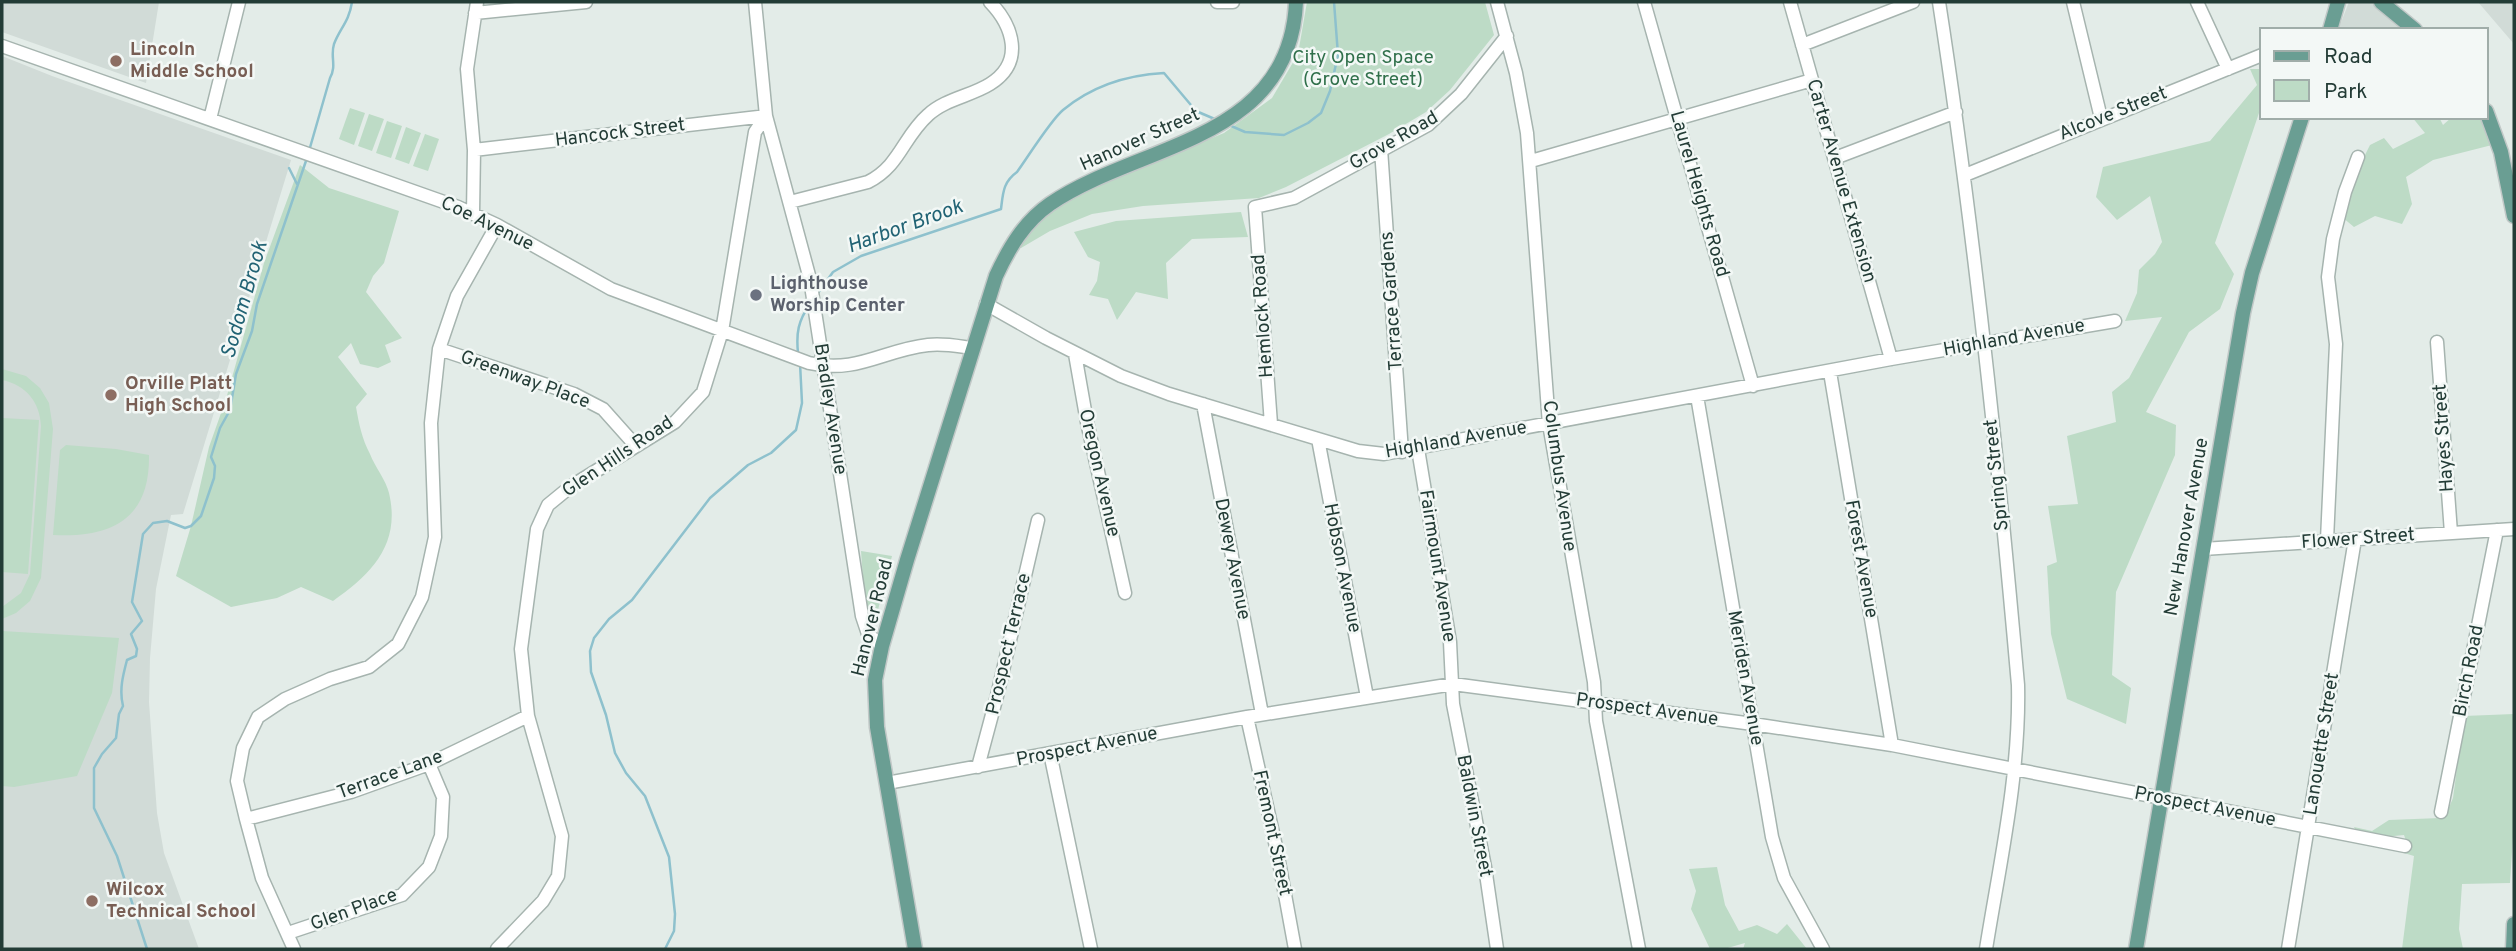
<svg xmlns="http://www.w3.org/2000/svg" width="2516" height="951" font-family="Overpass,sans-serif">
<rect width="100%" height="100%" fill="#e3ece8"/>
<!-- built -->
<path fill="#d1dbd7" d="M 2,2 L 159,2 L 146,83 L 2,32 Z
M 2349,2 L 2372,2 L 2407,30 L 2338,30 Z
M 2478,2 L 2514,2 L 2514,44 Z
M 2,56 L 52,76 L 291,160 L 183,514 L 171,515 L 156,589 L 150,658 L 149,702 L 157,813 L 164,853 L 199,949 L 2,949 Z"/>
<!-- green -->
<path fill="#bddbc6" d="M 1307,2 L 1485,2 L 1494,35 L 1450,90 L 1426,112 L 1389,134 L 1286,187 L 1259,198 L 1143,206 L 1092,214 L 1050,231 L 1021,248 L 1015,245 L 1037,220 L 1068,198 L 1224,133 L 1272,98 L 1298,54 Z
M 2250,69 L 2262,69 L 2262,104 L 2215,243 L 2234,274 L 2220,309 L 2189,332 L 2146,412 L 2176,425 L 2175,455 L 2116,592 L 2112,675 L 2131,688 L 2126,724 L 2067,699 L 2051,634 L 2047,566 L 2057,562 L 2048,506 L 2078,504 L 2067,436 L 2116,422 L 2112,392 L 2129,378 L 2162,317 L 2125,321 L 2137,293 L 2139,270 L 2155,254 L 2162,242 L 2150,196 L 2117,220 L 2096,197 L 2103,167 L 2210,141 L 2257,85 Z
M 350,108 L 365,113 L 354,145 L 339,139 Z
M 369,114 L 384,119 L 372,151 L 358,146 Z
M 2412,117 L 2439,117 L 2443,125 L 2452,117 L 2481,117 L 2492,145 L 2433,160 L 2406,177 L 2412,204 L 2402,224 L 2375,216 L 2354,227 L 2342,217 L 2354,177 L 2370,145 L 2384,138 L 2393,149 L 2425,133 Z
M 387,121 L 402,126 L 391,158 L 376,153 Z
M 406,127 L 421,133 L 409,164 L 395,159 Z
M 425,134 L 439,139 L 428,171 L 413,166 Z
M 300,165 L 329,188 L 399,211 L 384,263 L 373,276 L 366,292 L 402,338 L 385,345 L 391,362 L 378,368 L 360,364 L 351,343 L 338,357 L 367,394 L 356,407 C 359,424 362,439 370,454 C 375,467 386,480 389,493 C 401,544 372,574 333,601 L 301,587 L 277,598 L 231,607 L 176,576 L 191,526 L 209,447 L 226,399 L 264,263 Z
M 1241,212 L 1248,237 L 1192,239 L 1166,263 L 1168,299 L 1136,292 L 1117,320 L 1108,299 L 1089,295 L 1097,281 L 1100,262 L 1088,257 L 1074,232 L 1116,221 Z
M 2,369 L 26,376 L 40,388 L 49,403 L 53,429 L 41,578 L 30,601 L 16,613 L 2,619 L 2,607 L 21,593 L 30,574 L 41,426 C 40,402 26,385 2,380 Z
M 2,418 L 39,420 L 28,574 L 2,572 Z
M 66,445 L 116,449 L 149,455 C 150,519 112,538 53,535 L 60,450 Z
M 861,551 L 892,556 L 873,629 L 864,593 Z
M 2,631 L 119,638 L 112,693 L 77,776 L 14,787 L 2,786 Z
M 2514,714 L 2514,821 L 2510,883 L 2462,884 L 2459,929 L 2463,949 L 2402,949 L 2414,856 L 2404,853 L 2408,847 L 2404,835 L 2384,837 L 2356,831 L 2354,827 L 2372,831 L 2389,820 L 2440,818 L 2448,810 L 2453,798 L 2464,716 Z
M 1717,867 L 1725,905 L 1739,931 L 1757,925 L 1777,934 L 1787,924 L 1807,949 L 1743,949 L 1745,943 L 1724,949 L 1710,949 L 1691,909 L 1696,891 L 1689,869 Z"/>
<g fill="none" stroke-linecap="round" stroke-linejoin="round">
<!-- stream -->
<path stroke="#8ec1cd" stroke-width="2.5" d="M 1229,125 L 1245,132 L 1284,135 L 1308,123 L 1321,113 L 1330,91 L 1338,55 L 1334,2
M 309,151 L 330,78 C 337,65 330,57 334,44 C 340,28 349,22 352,2
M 289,168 L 297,184
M 818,293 L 833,272 L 861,256 L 1001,209 C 1003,193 1003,182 1017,172 C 1028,157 1050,121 1063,110 C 1092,86 1127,75 1164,73 L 1196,111 L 1217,120
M 798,353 C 796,333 798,321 810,304
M 147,949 L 117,856 L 94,808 L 94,768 L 102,754 L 116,738 L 119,714 L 123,706 C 119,690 123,675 127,660 L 136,656 L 137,649 L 131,634 L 142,621 L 132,602 L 143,534 L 153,523 L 167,521 L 185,528 L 191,526 L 201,516 L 214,478 L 215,466 L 211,457 L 220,428 L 230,410 L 236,374 L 252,331 L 257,304 L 307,158
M 665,949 L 674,931 L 675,914 L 669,857 L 645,796 L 626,773 L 615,753 L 606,715 L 591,672 L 590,651 L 594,638 L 609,619 L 632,600 L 710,498 L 748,465 L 771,453 L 796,430 L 802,403 L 800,363"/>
<defs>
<path id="minor" d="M 755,2 L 766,116 L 810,279 L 862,616 L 868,634 L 882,646
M 1217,2 L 1233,2
M 1497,2 L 1516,73 L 1527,133 L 1549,424 L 1594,682 L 1596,721 L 1639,949
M 1644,2 L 1753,386
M 1790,2 L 1891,359
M 1939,2 C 1974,228 1998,457 2018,685 C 2020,774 2000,862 1986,949
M 2073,2 L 2101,118
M 2197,2 L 2228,69
M 475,13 L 586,2
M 1802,45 L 1913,2
M 2,46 L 458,207 L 497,225 L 611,289 L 809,363 C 857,374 883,350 928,345 C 943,343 957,346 972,348
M 210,119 L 239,2
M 1381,149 L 1402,452
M 474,150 L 766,116
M 1835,158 L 1956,112
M 1531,161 L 1812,80
M 1965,175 L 2262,55
M 790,202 L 868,182 C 900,166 903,137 928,115 C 945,99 971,96 990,84 C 1025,62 1013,26 990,2
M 473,213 L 474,150 L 467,69 L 477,2
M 986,304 L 1046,338 L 1121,376 L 1169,394 L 1358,451 L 1384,454 L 1891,359 L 2115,321
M 2437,342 L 2451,533
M 439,349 L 574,394 L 603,409 L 636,446
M 1075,354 L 1087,422 L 1125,593
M 1830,372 L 1892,745
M 1697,396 L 1772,837 L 1784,878 L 1823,949
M 1203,404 L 1262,714
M 1271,424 L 1255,207 L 1294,198 L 1428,125 L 1461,94 L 1507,36
M 1318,439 L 1367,697
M 1418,449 L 1450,642 L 1453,704 L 1485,867 L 1497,949
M 2327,540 L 2336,344 L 2328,277 L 2333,239 L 2345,192 L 2358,157
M 2203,549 L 2514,529
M 1247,717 L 1277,851 L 1295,949
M 1050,753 L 1091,949
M 978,767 L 997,696 L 1038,520
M 887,783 L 1247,717 L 1453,684 L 1753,724 L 1892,745 L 2405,846
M 2441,812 L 2497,530
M 246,819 L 351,792 L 429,764 L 528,716
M 288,933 L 402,895 L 429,867 L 441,836 L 443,797 L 429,764
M 294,949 L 262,878 L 246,819 L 237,781 L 243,748 L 258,717 L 285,699 L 330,679 L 369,667 L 398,644 L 422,597 L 435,537 L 431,423 L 439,349 L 457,296 L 497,225
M 497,949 L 543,901 L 558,876 L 562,836 L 528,716 L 521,649 L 537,529 L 548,505 L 570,487 L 675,422 L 703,392 L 722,331 L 755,132 L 766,116
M 2288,949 L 2355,539"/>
<path id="major" d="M 2381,2 L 2415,30
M 2330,30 L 2338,2
M 2486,111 L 2501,152 L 2514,216
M 915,949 L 877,727 L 875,680 L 882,646 L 907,560 L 996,276 C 1009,248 1024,222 1050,204 C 1139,143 1290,142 1296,2
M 2136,949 L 2243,313 L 2252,273 L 2302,117
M 2513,949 L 2514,924"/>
</defs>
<!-- minor casing -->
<use href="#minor" stroke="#a6b4af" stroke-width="15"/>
<!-- major casing -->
<use href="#major" stroke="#c1c8c7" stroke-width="17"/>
<!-- minor -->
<use href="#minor" stroke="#fff" stroke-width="12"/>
<!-- major -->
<use href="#major" stroke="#6a9e93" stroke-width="14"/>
</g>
<!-- markers -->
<g fill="#8d6e63" stroke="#f3f8f6" stroke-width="2.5">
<circle cx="116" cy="61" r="7"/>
<circle cx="111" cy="395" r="7"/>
<circle cx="92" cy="901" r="7"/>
</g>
<circle fill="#6b7280" stroke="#f3f8f6" stroke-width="2.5" cx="756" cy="295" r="7"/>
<g text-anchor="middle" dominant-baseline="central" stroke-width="5" stroke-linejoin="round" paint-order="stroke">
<!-- education labels -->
<g font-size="19" font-weight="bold" fill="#785e54" stroke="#f3f8f6" text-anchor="start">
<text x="130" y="50">Lincoln<tspan x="130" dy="22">Middle School</tspan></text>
<text x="125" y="384">Orville Platt<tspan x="125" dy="22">High School</tspan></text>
<text x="106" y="890">Wilcox<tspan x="106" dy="22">Technical School</tspan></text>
</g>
<!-- park labels -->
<g font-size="19" fill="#30704b" stroke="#f3f8f6">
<text x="1363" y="58">City Open Space<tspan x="1363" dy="22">(Grove Street)</tspan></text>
</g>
<!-- street labels -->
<g font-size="19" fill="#233c36" stroke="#f3f8f6">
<text transform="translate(2113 114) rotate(-22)">Alcove Street</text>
<text transform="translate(620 133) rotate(-7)">Hancock Street</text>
<text transform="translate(1140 140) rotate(-24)">Hanover Street</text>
<text transform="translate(1394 141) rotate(-30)">Grove Road</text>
<text transform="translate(1841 181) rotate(74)">Carter Avenue Extension</text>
<text transform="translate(1699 194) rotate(74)">Laurel Heights Road</text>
<text transform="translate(487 224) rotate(26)">Coe Avenue</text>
<text transform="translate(1392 301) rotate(-94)">Terrace Gardens</text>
<text transform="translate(1263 316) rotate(-94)">Hemlock Road</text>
<text transform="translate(2014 338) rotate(-10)">Highland Avenue</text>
<text transform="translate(525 380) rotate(20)">Greenway Place</text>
<text transform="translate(830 409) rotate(81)">Bradley Avenue</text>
<text transform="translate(2444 438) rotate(-94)">Hayes Street</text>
<text transform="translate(1456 440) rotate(-10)">Highland Avenue</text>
<text transform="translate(618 457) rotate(-34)">Glen Hills Road</text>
<text transform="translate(1099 473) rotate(77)">Oregon Avenue</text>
<text transform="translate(1997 475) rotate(-96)">Spring Street</text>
<text transform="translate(1559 476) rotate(82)">Columbus Avenue</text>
<text transform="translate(2187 527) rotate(-80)">New Hanover Avenue</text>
<text transform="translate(2358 539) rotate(-4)">Flower Street</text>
<text transform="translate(1232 559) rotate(79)">Dewey Avenue</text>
<text transform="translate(1861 559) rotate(80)">Forest Avenue</text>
<text transform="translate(1437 566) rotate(81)">Fairmount Avenue</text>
<text transform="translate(1342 568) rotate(79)">Hobson Avenue</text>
<text transform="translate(873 618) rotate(-76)">Hanover Road</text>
<text transform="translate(1009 644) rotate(-77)">Prospect Terrace</text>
<text transform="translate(2469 671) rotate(-79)">Birch Road</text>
<text transform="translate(1745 678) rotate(80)">Meriden Avenue</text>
<text transform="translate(1647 710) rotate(8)">Prospect Avenue</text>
<text transform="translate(2322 744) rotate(-81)">Lanouette Street</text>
<text transform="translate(1087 747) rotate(-11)">Prospect Avenue</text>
<text transform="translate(390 775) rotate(-20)">Terrace Lane</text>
<text transform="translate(2205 807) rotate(11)">Prospect Avenue</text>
<text transform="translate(1474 816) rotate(79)">Baldwin Street</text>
<text transform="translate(1272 833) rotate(78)">Fremont Street</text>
<text transform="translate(354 910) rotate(-20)">Glen Place</text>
</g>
<!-- worship labels -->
<g font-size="19" font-weight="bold" fill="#5b616d" stroke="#f3f8f6" text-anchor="start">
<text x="770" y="284">Lighthouse<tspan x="770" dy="22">Worship Center</tspan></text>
</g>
<!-- water labels -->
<g font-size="21" font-style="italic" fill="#216374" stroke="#f3f8f6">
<text transform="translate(905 227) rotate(-20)">Harbor Brook</text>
<text transform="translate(245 300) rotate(-74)">Sodom Brook</text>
</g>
</g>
<!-- border -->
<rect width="2516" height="951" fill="none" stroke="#233c36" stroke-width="7"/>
<!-- legend -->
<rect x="2260" y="28" width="228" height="91" fill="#f3f8f6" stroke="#a0ada9" stroke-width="2"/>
<rect x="2274" y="51" width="35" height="10" fill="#6a9e93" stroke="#a0ada9" stroke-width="2"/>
<text x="2324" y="63" font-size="21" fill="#233c36">Road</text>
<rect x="2274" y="80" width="35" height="21" fill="#bddbc6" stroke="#a0ada9" stroke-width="2"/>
<text x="2324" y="98" font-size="21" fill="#233c36">Park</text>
</svg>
